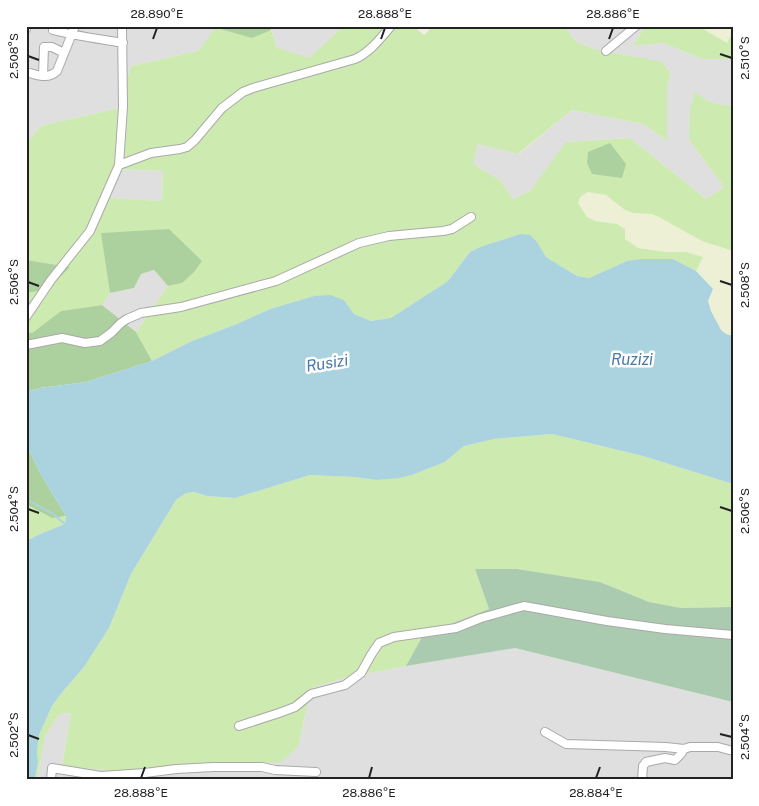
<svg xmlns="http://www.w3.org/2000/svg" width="759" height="806" font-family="'Public Sans',sans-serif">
<rect width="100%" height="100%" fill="#f2efe9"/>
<!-- residential -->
<path fill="#e0dfdf" d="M 26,26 L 217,26 L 217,28 L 198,51 L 131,66 L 119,108 L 41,126 L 26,144 Z
M 270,26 L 341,26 L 342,27 L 310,59 L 277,48 Z
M 568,26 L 645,26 L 633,46 L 663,43 L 702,59 L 733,59 L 733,106 L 715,105 L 707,102 L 695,92 L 689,140 L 724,187 L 706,199 L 630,138 L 567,142 L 530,191 L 513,199 L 500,180 L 473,164 L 478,144 L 519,154 L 572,110 L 643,124 L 667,141 L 667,86 L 671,74 L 662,63 L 594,49 L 578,43 L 572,37 L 567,30 Z
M 113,169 L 163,171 L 162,201 L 111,198 Z
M 154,270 L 168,286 L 136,332 L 102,305 L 110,293 L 134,288 L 141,274 Z
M 515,648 L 733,702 L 733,780 L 37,780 L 45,736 L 59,714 L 71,713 L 62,766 L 298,747 L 311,688 L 348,677 L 406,666 Z"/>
<!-- farmland -->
<path fill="#eef0d5" d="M 698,26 L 733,26 L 733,31 L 727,43 Z
M 588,191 L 606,195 L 625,210 L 633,213 L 651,214 L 659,217 L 702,241 L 733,251 L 733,336 L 726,334 L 721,330 L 711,311 L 708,301 L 713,289 L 696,271 L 703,257 L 686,252 L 666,252 L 638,248 L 625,239 L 617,224 L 595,221 L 587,217 L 578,203 L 581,196 Z"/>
<!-- grass -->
<path fill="#cdebb0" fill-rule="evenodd" d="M 217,26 L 270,26 L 277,48 L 310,58 L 342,27 L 413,26 L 424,35 L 433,26 L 568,26 L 567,30 L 572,37 L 578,43 L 594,49 L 662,62 L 671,74 L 667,86 L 667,141 L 643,124 L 572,110 L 518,154 L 478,144 L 473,164 L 500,180 L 513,199 L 530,191 L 566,142 L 630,138 L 706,199 L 724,187 L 689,140 L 690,109 L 695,92 C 710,104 714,104 733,106 L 733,251 L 702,241 L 659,217 L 651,214 L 633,213 L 625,210 L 606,195 L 588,192 L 581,196 L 578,203 L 587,217 L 595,221 L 617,224 L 625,229 L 625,239 L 638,248 L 666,252 L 686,252 L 703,257 L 696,271 L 673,259 L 627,261 L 589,278 L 577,276 L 546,257 L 542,251 L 520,234 L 480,247 L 470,252 L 448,281 L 391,318 L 371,321 L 354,314 L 344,300 L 314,296 L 270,309 L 237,324 L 192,341 L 152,361 L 136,332 L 168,286 L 182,283 L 169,230 L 102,233 L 110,293 L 102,305 L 61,311 L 32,333 L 26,332 L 26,293 L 47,290 L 69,267 L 26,260 L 26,144 L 41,126 L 119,108 L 131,66 L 198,51 ZM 113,169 L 163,171 L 162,201 L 111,198 Z
M 645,26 L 698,26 L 727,43 L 733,31 L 733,59 L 702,59 L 663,43 L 633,46 Z
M 552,434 L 643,456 L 733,484 L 733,607 L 681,608 L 649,602 L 600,582 L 517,569 L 475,569 L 489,609 L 423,635 L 406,666 L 348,677 L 311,688 L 298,747 L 281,762 L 128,771 L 62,767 L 71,713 L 59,714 L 45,736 L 37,780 L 34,780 L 36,774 L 38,762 L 37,752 L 39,735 L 52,706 L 64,690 L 84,667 L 109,628 L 131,574 L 176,500 L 186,493 L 194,492 L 207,496 L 235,498 L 310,475 L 355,477 L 376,480 L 412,475 L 445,462 L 464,446 L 494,439 Z
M 26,504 L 52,518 L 66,516 L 65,524 L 40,534 L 26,541 Z"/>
<!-- forest -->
<path fill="#add19e" d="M 217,26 L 270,26 L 271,30 L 252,38 L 217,28 Z
M 610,143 L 626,164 L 622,178 L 592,174 L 587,163 L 588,152 Z
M 169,229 L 202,261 L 194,272 L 182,283 L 168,286 L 154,270 L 141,274 L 134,288 L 110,293 L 101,233 Z
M 26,260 L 70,267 L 47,290 L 26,293 Z
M 102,305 L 136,332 L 152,361 L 86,382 L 40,388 L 26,392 L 26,332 L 32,333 L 61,311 Z
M 26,450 L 31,454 L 40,473 L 66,516 L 52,518 L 26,504 Z"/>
<!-- cemetery -->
<path fill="#aacbaf" d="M 475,569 L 517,569 L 600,582 L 649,602 L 681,608 L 733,607 L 733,702 L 515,648 L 406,666 L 423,635 L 489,609 Z"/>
<!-- water -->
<path fill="#aad3df" d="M 520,234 L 530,235 L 537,242 L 546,257 L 577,276 L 589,278 L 627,261 L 641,259 L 673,259 L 696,271 L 713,289 L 708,301 L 711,311 L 721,330 L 726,334 L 733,336 L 733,484 L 643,456 L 552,434 L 494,439 L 464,446 L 445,462 L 412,475 L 399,478 L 376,480 L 355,477 L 310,475 L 235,498 L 207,496 L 194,492 L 186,493 L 176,500 L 131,574 L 109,628 L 84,667 L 64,690 L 52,706 L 39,735 L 37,752 L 38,762 L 36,774 L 34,780 L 26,780 L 26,541 L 40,534 L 65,524 L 66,516 L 40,473 L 31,454 L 26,450 L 26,392 L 40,388 L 86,382 L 152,361 L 192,341 L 237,324 L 270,309 L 314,296 L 330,295 L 344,300 L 354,314 L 371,321 L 391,318 L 448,281 L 470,252 L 480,247 Z"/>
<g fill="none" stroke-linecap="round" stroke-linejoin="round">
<!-- stream -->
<path stroke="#aad3df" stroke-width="2" d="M 26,499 L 53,514 L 66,525"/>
<defs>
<path id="street" d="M 26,29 L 27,26
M 53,30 C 76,36 100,39 123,43
M 606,51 L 636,26
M 26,72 C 38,75 47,80 57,71 L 75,26
M 43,76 L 44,47 L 52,47 L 64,53
M 119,165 L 123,107 L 122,26
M 26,317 L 51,280 L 90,231 L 119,165 L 151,153 L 180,149 L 187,147 L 195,140 L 222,108 L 243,92 L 253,88 L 355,59 C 370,52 380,39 391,26
M 26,345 L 62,338 L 85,343 L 100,341 L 111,333 L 121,323 L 127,319 L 141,313 L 181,307 L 276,281 L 359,243 L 389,236 L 443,231 L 452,229 L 471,217
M 239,726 L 279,713 L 295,707 L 311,694 L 345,685 L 361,673 L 371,655 L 379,643 L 394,637 L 456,628 L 481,618 L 524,606 L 607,621 L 665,629 L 733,635
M 545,732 L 566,744 L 666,747 L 684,749 L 690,747 L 718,747 L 733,751
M 51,780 L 52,768 L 101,776 L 145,773 L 176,769 L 214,767 L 262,767 L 275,770 L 316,772
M 642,780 L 643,766 L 646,762 L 665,758 L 675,760 L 681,754 L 684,749"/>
</defs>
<!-- street casing -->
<use href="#street" stroke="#a9a9a9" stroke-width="10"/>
<!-- street -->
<use href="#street" stroke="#fff" stroke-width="8"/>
</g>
<!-- ticks -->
<path fill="none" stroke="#222" stroke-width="2" d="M 153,39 L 157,28M 381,39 L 385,28M 609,39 L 613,28M 720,54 L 732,58M 28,56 L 39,60M 720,281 L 732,285M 28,282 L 39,286M 720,507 L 732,511M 28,509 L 39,513M 720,734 L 732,737M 28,735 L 39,739M 141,778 L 145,767M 369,778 L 372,767M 596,778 L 600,767"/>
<g text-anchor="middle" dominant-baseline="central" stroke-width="5" stroke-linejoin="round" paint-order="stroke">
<!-- water labels -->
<g font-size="16" font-style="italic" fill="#4a7aab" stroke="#fff">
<text x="632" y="359">Ruzizi</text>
<text transform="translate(327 363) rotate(-9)">Rusizi</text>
</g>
</g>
<!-- border -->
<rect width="759" height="806" fill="none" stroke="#ffffff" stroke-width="55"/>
<rect x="28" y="28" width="704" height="750" fill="none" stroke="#222" stroke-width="2"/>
<g font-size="12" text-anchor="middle" fill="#222">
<text x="157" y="18">28.890°E</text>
<text x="385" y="18">28.888°E</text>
<text x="613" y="18">28.886°E</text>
<text transform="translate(14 56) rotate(-90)" y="4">2.508°S</text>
<text transform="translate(745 58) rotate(-90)" y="4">2.510°S</text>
<text transform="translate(14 282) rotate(-90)" y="4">2.506°S</text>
<text transform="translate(745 285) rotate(-90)" y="4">2.508°S</text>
<text transform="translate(14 509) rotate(-90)" y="4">2.504°S</text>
<text transform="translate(745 511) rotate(-90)" y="4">2.506°S</text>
<text transform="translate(14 735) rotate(-90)" y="4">2.502°S</text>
<text transform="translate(745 737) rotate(-90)" y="4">2.504°S</text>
<text x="141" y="797">28.888°E</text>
<text x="369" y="797">28.886°E</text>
<text x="596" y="797">28.884°E</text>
</g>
</svg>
